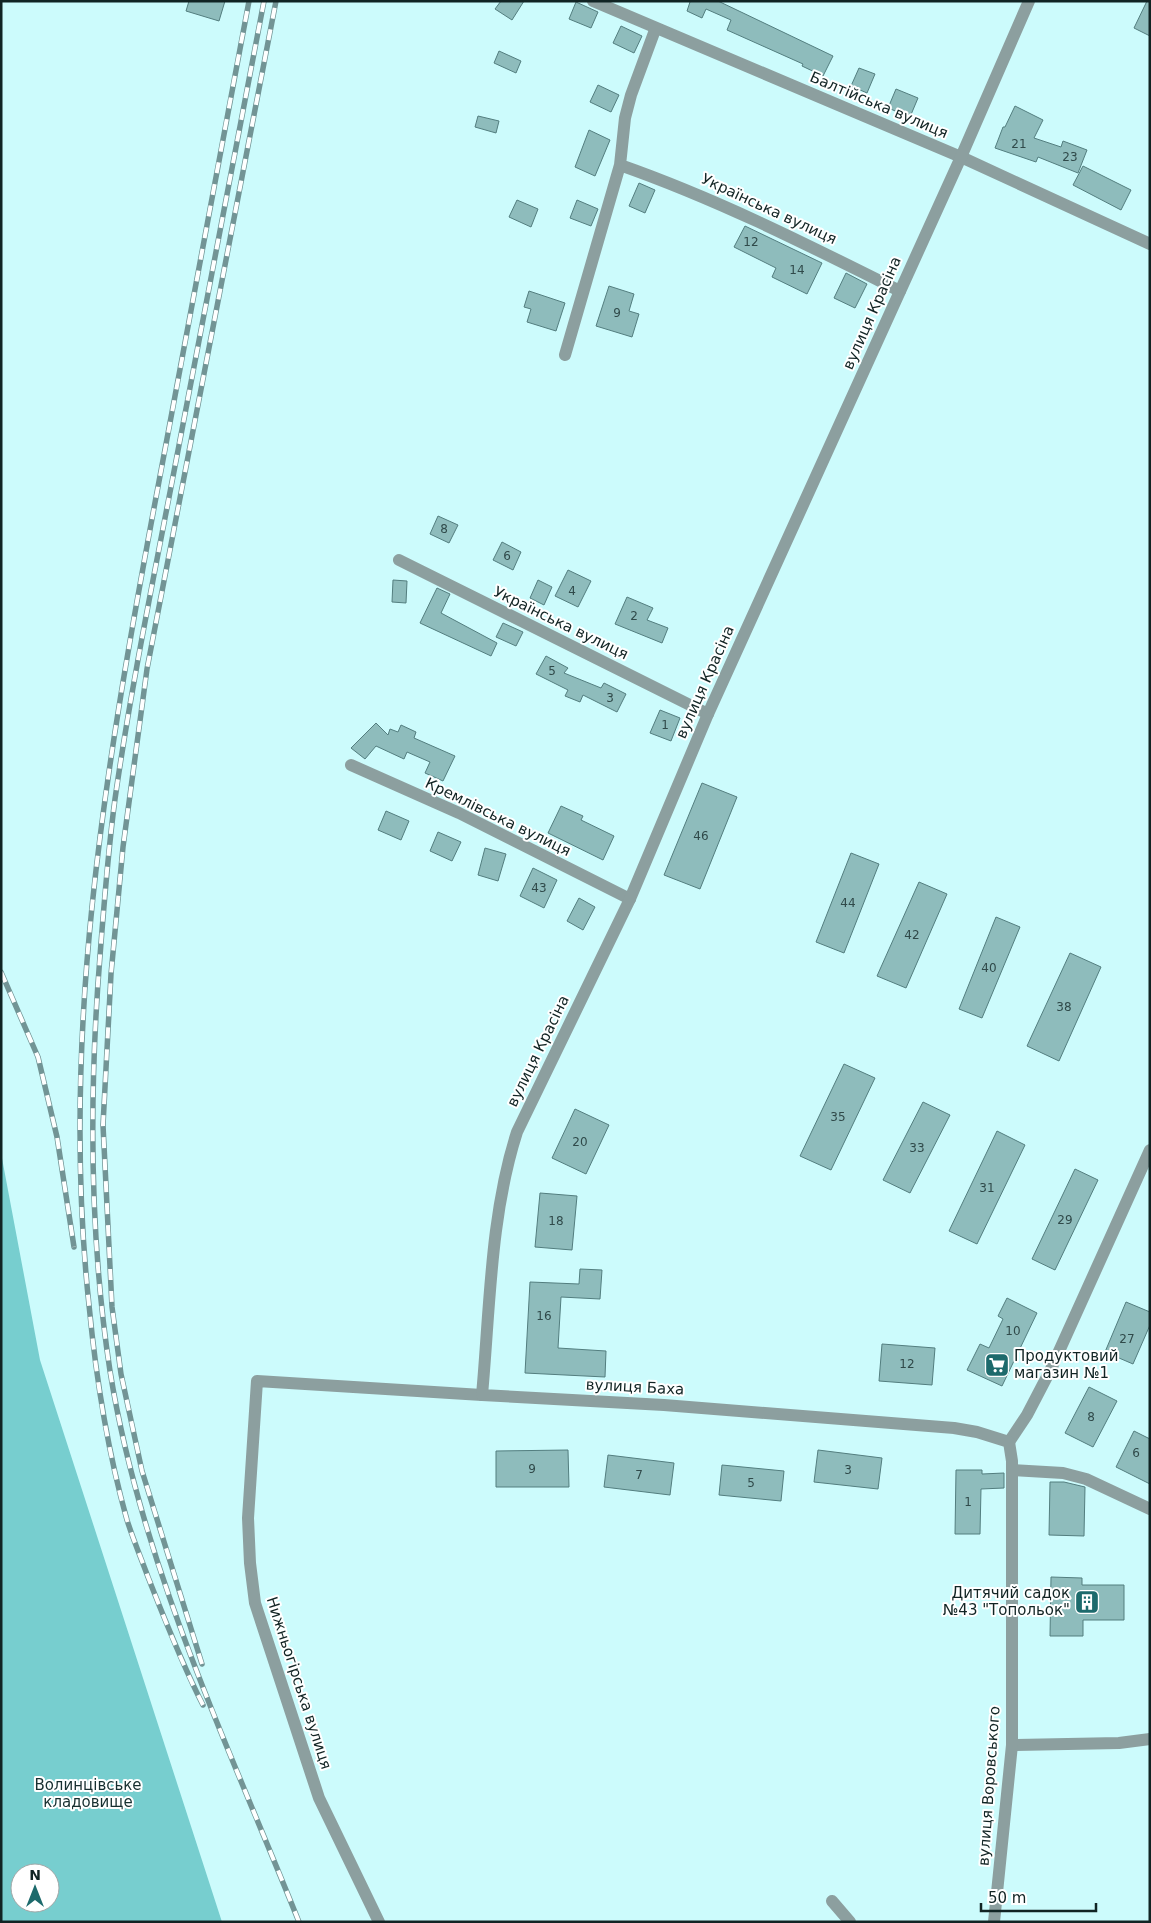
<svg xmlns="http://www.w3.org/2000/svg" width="1151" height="1923" font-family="'DejaVu Sans',sans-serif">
<rect width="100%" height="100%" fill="#ccfbfc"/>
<!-- green -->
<path fill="#77cecf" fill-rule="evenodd" d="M 1,1153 L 40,1360 L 222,1922 L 1,1922 ZM 20,1873 L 50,1873 L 50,1903 L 20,1903 Z"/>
<!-- building -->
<path fill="#8ebcbc" stroke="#537e7f" d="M 189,1 L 225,1 L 219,21 L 186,11 Z
M 501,1 L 524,1 L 512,20 L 495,9 Z
M 688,1 L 718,1 L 833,56 L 823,76 L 802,66 L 803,64 L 727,30 L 731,20 L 706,9 L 702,18 L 687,11 L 690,2 Z
M 1147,1 L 1150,1 L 1150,36 L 1134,28 Z
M 576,2 L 598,12 L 591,28 L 569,19 Z
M 621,26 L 642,36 L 634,53 L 613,43 Z
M 499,51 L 521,61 L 516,73 L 494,63 Z
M 859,68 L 875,74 L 867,93 L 851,86 Z
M 598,85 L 619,95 L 611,112 L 590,102 Z
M 896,89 L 918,98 L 910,117 L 888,108 Z
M 1015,106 L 1043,120 L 1034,138 L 1061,147 L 1063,141 L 1087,150 L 1078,173 L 1038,157 L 1036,162 L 995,148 L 1003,127 L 1005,127 Z
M 478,116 L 499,121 L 496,133 L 475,127 Z
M 589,130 L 610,140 L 595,176 L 575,167 Z
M 1083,166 L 1131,190 L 1121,210 L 1073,185 Z
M 639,183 L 655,190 L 645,213 L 629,206 Z
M 517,200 L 538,209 L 531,227 L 509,217 Z
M 577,200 L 598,209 L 591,226 L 570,218 Z
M 745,226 L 822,263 L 807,294 L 772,277 L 776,268 L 734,247 Z
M 846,273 L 867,284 L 855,308 L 834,298 Z
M 609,286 L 634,294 L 629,311 L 639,314 L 632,337 L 596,326 Z
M 529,291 L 565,303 L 556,331 L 527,322 L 531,309 L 524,307 Z
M 438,516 L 458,525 L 449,543 L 430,534 Z
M 502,542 L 521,552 L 513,570 L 493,560 Z
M 568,570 L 591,581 L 578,607 L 555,596 Z
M 393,580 L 407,581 L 406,603 L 392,602 Z
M 538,580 L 552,587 L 544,605 L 530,598 Z
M 437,588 L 450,594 L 441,613 L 497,643 L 491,656 L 420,623 Z
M 627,597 L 653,608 L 647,620 L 668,628 L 662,643 L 615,624 Z
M 503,623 L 523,632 L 516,646 L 496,637 Z
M 546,656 L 568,668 L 564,673 L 601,688 L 604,683 L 626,694 L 617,712 L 583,695 L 580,702 L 565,696 L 568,690 L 536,674 Z
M 660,710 L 680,718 L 671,741 L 650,733 Z
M 376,723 L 388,735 L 390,729 L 398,732 L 401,725 L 416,732 L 414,738 L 455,756 L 443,781 L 425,773 L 430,762 L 407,752 L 404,759 L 376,746 L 365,759 L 351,748 Z
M 702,783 L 737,797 L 700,889 L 664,875 Z
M 561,806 L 583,816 L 581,820 L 614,836 L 603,860 L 548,833 Z
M 386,811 L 409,821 L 401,840 L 378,830 Z
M 438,832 L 461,842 L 452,861 L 430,851 Z
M 485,848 L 506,854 L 498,881 L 478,875 Z
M 851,853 L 879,864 L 844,953 L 816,942 Z
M 533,868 L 557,880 L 544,908 L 520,896 Z
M 919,882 L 947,894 L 906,988 L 877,976 Z
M 579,898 L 595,907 L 583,930 L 567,921 Z
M 996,917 L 1020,927 L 982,1018 L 959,1009 Z
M 1070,953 L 1101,967 L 1059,1061 L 1027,1046 Z
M 844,1064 L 875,1078 L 831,1170 L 800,1156 Z
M 923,1102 L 950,1115 L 910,1193 L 883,1180 Z
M 575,1109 L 609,1125 L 586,1174 L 552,1158 Z
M 997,1131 L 1025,1145 L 977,1244 L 949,1231 Z
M 1075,1169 L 1098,1180 L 1055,1270 L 1032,1259 Z
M 540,1193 L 577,1196 L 572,1250 L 535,1247 Z
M 580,1269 L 602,1270 L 600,1299 L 561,1297 L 558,1348 L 606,1351 L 605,1377 L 525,1373 L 530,1282 L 579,1284 Z
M 1007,1298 L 1037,1313 L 1002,1386 L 967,1370 L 980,1344 L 989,1348 L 1003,1319 L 998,1316 Z
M 1126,1302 L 1150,1312 L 1150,1325 L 1133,1364 L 1105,1352 Z
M 882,1344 L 935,1348 L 932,1385 L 879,1381 Z
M 1089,1387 L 1117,1401 L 1093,1447 L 1065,1433 Z
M 1134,1431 L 1150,1439 L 1150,1484 L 1116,1467 Z
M 568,1450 L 569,1487 L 496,1487 L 496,1451 Z
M 818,1450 L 882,1458 L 878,1489 L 814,1482 Z
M 608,1455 L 674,1463 L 670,1495 L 604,1487 Z
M 722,1465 L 784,1471 L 781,1501 L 719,1495 Z
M 956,1470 L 982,1470 L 982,1474 L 1004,1473 L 1004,1488 L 981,1489 L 980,1534 L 955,1534 Z
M 1050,1482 L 1064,1482 L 1085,1487 L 1084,1536 L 1049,1535 Z
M 1051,1577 L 1082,1578 L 1082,1585 L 1124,1585 L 1124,1620 L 1083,1620 L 1083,1636 L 1050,1636 Z"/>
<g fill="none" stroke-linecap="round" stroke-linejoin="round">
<!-- minor -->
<path stroke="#8c9f9f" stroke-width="12" d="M 593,1 L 961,157 L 1150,244
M 620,165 C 717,199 808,245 900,291
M 565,355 L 620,165 L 625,118 L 631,95 L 655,30
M 399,560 L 708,714
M 351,765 L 459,813 L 630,899
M 1009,1442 L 1027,1415 L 1051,1369 L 1150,1150
M 1012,1470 L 1063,1473 L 1086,1479 L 1150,1509
M 1012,1745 L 1119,1743 L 1150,1739
M 832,1901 L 850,1922
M 379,1922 L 319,1798 L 255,1603 L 250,1563 L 248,1518 L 257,1381 L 482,1395"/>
<!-- tertiary -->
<path stroke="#8c9f9f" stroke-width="12" d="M 994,1922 L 1012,1745 L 1012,1461 L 1009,1442 L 977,1432 L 954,1428 L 664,1405 L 482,1395 C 490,1308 490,1216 517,1132 L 630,899 L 708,714 L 961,157 L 1029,1"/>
<defs>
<path id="rail" d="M 264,1 C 233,163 202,325 171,487 C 151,591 130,694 115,799 C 108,851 104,904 100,956 C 89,1094 89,1234 110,1371 C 141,1564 227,1742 299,1922
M 1,972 L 38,1057 L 57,1137 L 74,1247
M 202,1664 L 142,1471 L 121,1374 L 112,1307 L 103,1125 L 111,974 L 123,847 L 147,669 L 276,1
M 203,1705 C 182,1664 165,1620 148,1577 C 141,1558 133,1539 127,1520 C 107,1449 96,1378 89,1305 C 60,1035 105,772 154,508 C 186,339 217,170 249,1"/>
</defs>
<!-- rail casing -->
<use href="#rail" stroke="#729495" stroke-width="5.5"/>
<!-- rail -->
<use href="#rail" stroke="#fff" stroke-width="4" stroke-dasharray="11" stroke-linecap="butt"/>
</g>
<!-- icons -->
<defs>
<symbol id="supermarket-square" viewBox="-11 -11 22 22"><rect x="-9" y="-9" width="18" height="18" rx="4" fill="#1d6a6c" stroke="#fff"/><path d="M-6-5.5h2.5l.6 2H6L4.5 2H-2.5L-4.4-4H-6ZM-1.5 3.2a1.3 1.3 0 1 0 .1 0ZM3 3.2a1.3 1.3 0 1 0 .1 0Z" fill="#fff"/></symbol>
<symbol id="building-square" viewBox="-11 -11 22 22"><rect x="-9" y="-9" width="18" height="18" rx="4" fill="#1d6a6c" stroke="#fff"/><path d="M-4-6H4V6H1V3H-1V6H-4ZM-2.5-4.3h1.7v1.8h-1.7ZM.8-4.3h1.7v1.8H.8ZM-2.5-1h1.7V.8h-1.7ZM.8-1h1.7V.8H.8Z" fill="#fff"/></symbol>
</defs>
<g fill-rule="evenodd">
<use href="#supermarket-square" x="983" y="1351" width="28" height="28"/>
<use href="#building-square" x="1073" y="1588" width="28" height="28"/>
</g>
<g text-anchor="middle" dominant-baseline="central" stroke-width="4" stroke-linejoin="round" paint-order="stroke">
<!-- number labels -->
<g font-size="12" fill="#304a4a">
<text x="1019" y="144">21</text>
<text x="1070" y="157">23</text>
<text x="751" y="242">12</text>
<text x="797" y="270">14</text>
<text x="617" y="313">9</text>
<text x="444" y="529">8</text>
<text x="507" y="556">6</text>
<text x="572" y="591">4</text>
<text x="634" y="616">2</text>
<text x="552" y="671">5</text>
<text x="610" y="698">3</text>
<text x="665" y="725">1</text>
<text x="701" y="836">46</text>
<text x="539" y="888">43</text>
<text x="848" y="903">44</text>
<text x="912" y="935">42</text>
<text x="989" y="968">40</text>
<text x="1064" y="1007">38</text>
<text x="838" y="1117">35</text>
<text x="580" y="1142">20</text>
<text x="917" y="1148">33</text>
<text x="987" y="1188">31</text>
<text x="1065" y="1220">29</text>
<text x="556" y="1221">18</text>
<text x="544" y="1316">16</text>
<text x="1013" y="1331">10</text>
<text x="1127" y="1339">27</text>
<text x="907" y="1364">12</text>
<text x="1091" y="1417">8</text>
<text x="1136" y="1453">6</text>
<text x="532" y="1469">9</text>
<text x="848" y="1470">3</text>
<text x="639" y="1475">7</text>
<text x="751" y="1483">5</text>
<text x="968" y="1502">1</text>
</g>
<!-- street labels -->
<g font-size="15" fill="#112424" stroke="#fff">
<text transform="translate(879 105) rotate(23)">Балтійська вулиця</text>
<text transform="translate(769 209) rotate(25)">Українська вулиця</text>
<text transform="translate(872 313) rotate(-66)">вулиця Красіна</text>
<text transform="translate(561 623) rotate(26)">Українська вулиця</text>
<text transform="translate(705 682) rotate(-66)">вулиця Красіна</text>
<text transform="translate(498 817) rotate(26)">Кремлівська вулиця</text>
<text transform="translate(538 1051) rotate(-64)">вулиця Красіна</text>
<text transform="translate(635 1387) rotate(3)">вулиця Баха</text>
<text transform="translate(299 1683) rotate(72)">Нижньогірська вулиця</text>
<text transform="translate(989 1786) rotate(-86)">вулиця Воровського</text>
</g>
<!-- poi labels -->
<g font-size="15" fill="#112424" stroke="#fff" text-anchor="start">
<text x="1014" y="1356">Продуктовий<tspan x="1014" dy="17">магазин №1</tspan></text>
<text x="1070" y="1593" text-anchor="end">Дитячий садок<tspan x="1070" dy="17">№43 "Топольок"</tspan></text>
</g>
<!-- park labels -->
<g font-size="15" fill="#172f30" stroke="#fff">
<text x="88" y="1785">Волинцівське<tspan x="88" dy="17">кладовище</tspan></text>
</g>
</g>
<!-- border -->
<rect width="1151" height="1923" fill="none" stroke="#112424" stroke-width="5"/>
<!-- north arrow -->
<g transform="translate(35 1888)"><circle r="24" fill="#ffffff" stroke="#a0a7a7"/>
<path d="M0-4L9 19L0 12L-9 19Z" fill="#1d6a6c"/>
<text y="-8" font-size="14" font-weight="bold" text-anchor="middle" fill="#112424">N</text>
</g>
<!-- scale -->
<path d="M981 1903v8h115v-8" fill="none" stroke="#112424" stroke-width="2.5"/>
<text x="988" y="1903" font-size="15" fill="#112424" stroke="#ffffff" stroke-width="4" paint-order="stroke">50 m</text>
</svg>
